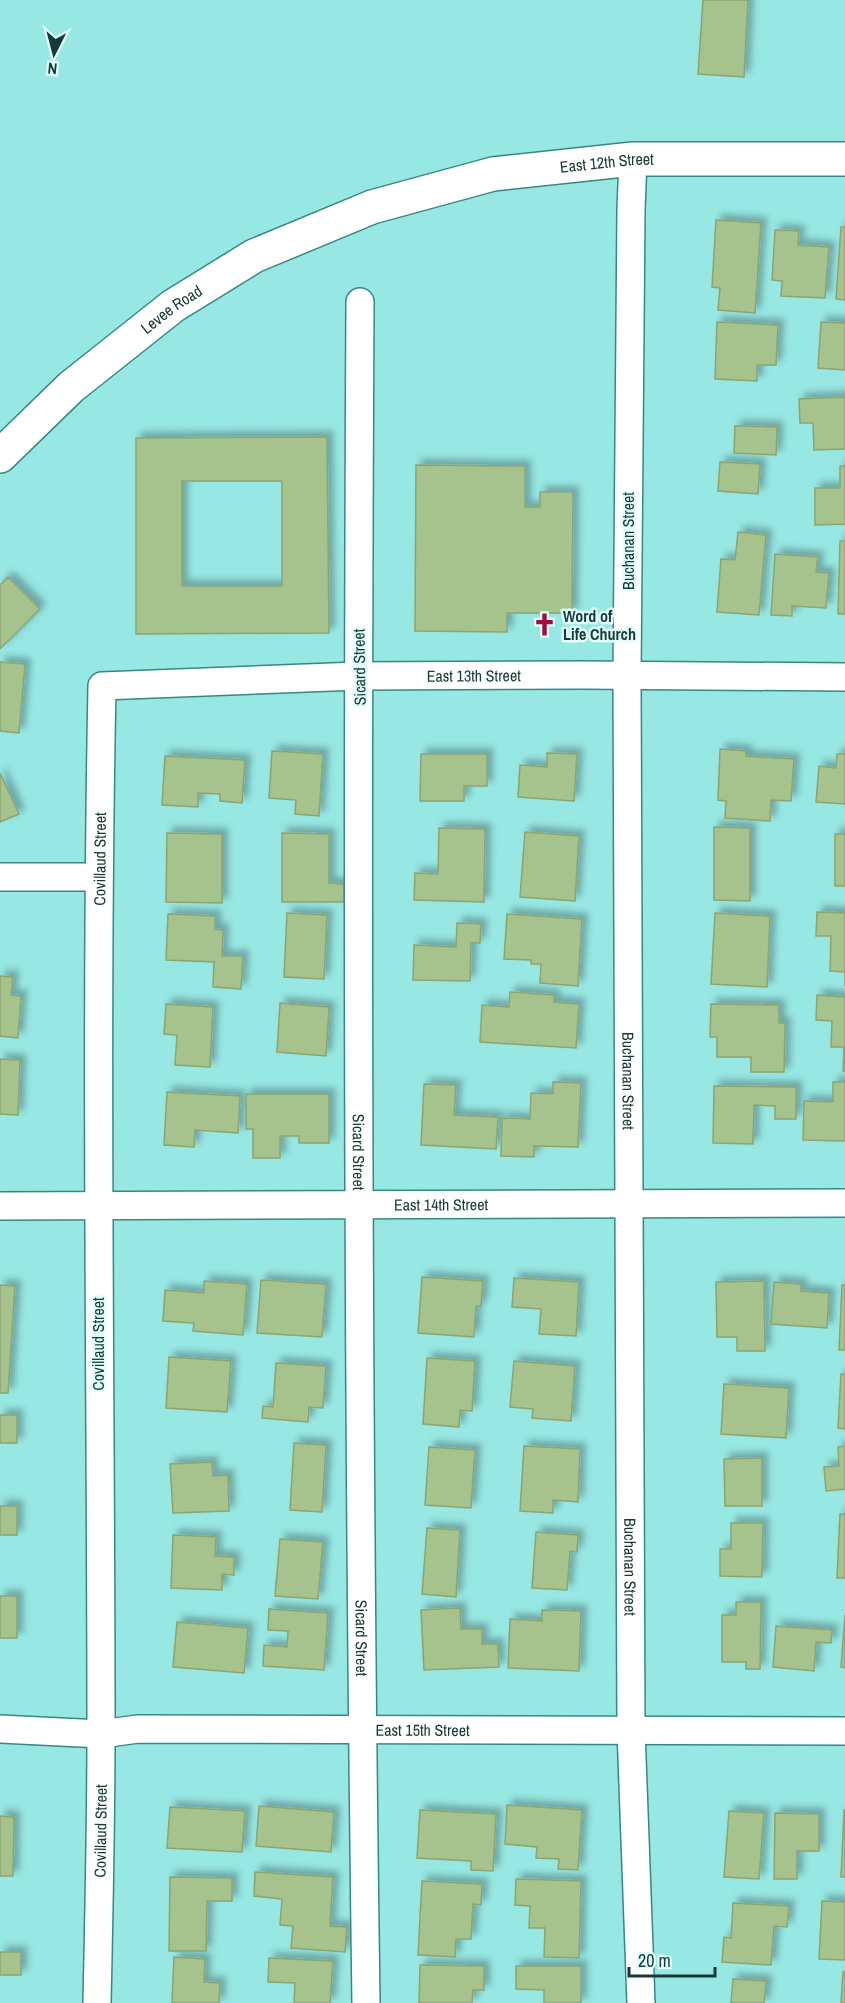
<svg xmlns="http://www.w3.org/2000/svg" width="845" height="2003" font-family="'Archivo Narrow',sans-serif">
<defs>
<filter id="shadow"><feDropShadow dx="5.5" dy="-5.5" stdDeviation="3" flood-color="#0004"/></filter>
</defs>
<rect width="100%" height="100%" fill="#97e7e3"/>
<!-- building -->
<path fill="#a6c28d" stroke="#8aa572" stroke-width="1.5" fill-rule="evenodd" filter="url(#shadow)" d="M 703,0 L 748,0 L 744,77 L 698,74 Z
M 716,220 L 761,223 L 755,313 L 718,310 L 720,288 L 712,287 Z
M 841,227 L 845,227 L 845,300 L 836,299 Z
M 775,230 L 799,231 L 798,245 L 829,247 L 825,298 L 781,296 L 782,281 L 772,280 Z
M 717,322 L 778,325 L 776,365 L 757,365 L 757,381 L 715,379 Z
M 821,322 L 845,323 L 845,370 L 818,368 Z
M 845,397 L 845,449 L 814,450 L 813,423 L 800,423 L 799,399 Z
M 735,426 L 777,427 L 776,455 L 734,453 Z
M 327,437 L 329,633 L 136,634 L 136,438 ZM 182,481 L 282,481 L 282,586 L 182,586 Z
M 720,462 L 760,464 L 758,494 L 718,491 Z
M 416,465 L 525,466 L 525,507 L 540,507 L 540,492 L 573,492 L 572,613 L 507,613 L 507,632 L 415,631 Z
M 840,466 L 845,466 L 845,524 L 815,525 L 815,488 L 840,488 Z
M 738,532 L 766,535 L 759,615 L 717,612 L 721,559 L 735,560 Z
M 840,541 L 845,541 L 845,614 L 838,614 Z
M 775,554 L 818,557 L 816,572 L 829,573 L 826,608 L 792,606 L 792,616 L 771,615 Z
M 8,577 L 40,609 L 0,649 L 0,585 Z
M 0,662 L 25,664 L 19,733 L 0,731 Z
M 720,749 L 746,751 L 746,756 L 794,759 L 791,801 L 771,800 L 770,821 L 725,818 L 726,801 L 718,800 Z
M 272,751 L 323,754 L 319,816 L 295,814 L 296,800 L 269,798 Z
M 547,753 L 577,754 L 574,801 L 518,797 L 520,765 L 547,767 Z
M 421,754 L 487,754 L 487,786 L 464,786 L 464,801 L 420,801 Z
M 837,754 L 845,754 L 845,804 L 816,802 L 819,766 L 836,768 Z
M 165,756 L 245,760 L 242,803 L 220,801 L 220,794 L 198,793 L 198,807 L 162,805 Z
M 0,773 L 19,814 L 0,822 Z
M 714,827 L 750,828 L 750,901 L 714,900 Z
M 439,828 L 485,829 L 484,902 L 414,900 L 415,873 L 438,874 Z
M 525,832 L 579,836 L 575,901 L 520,897 Z
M 167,833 L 222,834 L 222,903 L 166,902 Z
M 282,833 L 329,834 L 329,883 L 344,884 L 344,902 L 282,902 Z
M 835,834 L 845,834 L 845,886 L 835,886 Z
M 817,912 L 845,913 L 845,986 L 845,972 L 830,971 L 831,936 L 816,936 Z
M 287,913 L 327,915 L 324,979 L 284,977 Z
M 715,913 L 770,916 L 767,987 L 711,984 Z
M 168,914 L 215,916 L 215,929 L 223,930 L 222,956 L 243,956 L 241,989 L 213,987 L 214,962 L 166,960 Z
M 507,914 L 582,919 L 578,986 L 540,983 L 541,964 L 531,964 L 531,960 L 504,959 Z
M 457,923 L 481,924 L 480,943 L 471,943 L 470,981 L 413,980 L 414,945 L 456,947 Z
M 0,976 L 13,977 L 11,995 L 21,996 L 18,1038 L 0,1036 Z
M 510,992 L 554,995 L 554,1002 L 579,1004 L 576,1048 L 480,1042 L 482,1005 L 509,1007 Z
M 817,995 L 845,997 L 845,1071 L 843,1071 L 844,1047 L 831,1047 L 832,1021 L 816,1020 Z
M 280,1003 L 329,1007 L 326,1056 L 277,1052 Z
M 166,1004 L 213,1007 L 210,1067 L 175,1065 L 177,1035 L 164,1034 Z
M 711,1004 L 779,1005 L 779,1023 L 785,1023 L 784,1072 L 751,1072 L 751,1057 L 717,1057 L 717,1037 L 710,1037 Z
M 0,1059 L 20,1060 L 18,1115 L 0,1114 Z
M 553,1082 L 581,1083 L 578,1147 L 534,1146 L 534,1157 L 501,1156 L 502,1118 L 530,1119 L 531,1093 L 553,1094 Z
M 833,1082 L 845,1082 L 845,1141 L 803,1140 L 804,1101 L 833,1102 Z
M 424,1084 L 456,1085 L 454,1115 L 498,1117 L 496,1149 L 421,1145 Z
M 714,1086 L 796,1087 L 796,1119 L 775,1119 L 775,1106 L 754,1105 L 753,1144 L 713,1143 Z
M 167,1092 L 240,1096 L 238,1133 L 195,1130 L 194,1147 L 164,1145 Z
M 246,1094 L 329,1094 L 329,1143 L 299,1143 L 299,1136 L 280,1136 L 280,1158 L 253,1158 L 253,1129 L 246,1129 Z
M 422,1277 L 483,1281 L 481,1306 L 476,1306 L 474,1337 L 418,1333 Z
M 514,1278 L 579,1282 L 576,1336 L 539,1334 L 541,1309 L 512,1307 Z
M 261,1280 L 326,1284 L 322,1337 L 257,1333 Z
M 204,1281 L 247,1284 L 243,1335 L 193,1331 L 194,1323 L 163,1321 L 165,1290 L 204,1293 Z
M 764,1281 L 765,1351 L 737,1351 L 737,1337 L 717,1337 L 716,1282 Z
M 774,1282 L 801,1284 L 801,1291 L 829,1293 L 827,1328 L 771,1324 Z
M 0,1285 L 15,1286 L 8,1393 L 0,1393 Z
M 842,1285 L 845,1285 L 845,1350 L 839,1350 Z
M 169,1357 L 231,1361 L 227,1412 L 166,1408 Z
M 427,1358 L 475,1361 L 472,1411 L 460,1410 L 459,1427 L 423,1424 Z
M 514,1361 L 575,1366 L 571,1421 L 532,1418 L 533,1409 L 510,1407 Z
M 276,1363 L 326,1366 L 323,1408 L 309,1407 L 308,1422 L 262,1418 L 263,1406 L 273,1407 Z
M 841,1374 L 845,1374 L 845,1429 L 838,1428 Z
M 724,1384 L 789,1388 L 786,1438 L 721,1434 Z
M 0,1415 L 17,1415 L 17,1443 L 0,1443 Z
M 294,1443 L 326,1445 L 322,1512 L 290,1510 Z
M 524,1446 L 580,1449 L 578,1502 L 553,1500 L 553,1513 L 520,1511 Z
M 845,1446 L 845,1489 L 826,1491 L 824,1467 L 839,1466 L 838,1447 Z
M 429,1447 L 475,1450 L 471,1508 L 425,1505 Z
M 762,1458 L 762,1506 L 725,1506 L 724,1459 Z
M 212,1462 L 213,1476 L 228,1475 L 229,1511 L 173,1513 L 170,1464 Z
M 0,1506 L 17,1506 L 17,1535 L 0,1535 Z
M 840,1514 L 845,1514 L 845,1578 L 837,1578 Z
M 731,1523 L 763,1523 L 762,1577 L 720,1576 L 720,1549 L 731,1549 Z
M 427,1528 L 460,1530 L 456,1597 L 422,1594 Z
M 536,1532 L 578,1535 L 577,1552 L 570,1551 L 567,1590 L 532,1588 Z
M 173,1535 L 216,1537 L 215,1556 L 234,1557 L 234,1575 L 222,1574 L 222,1590 L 171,1588 Z
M 280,1539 L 323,1542 L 318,1599 L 275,1596 Z
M 0,1596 L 17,1596 L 17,1638 L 0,1638 Z
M 736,1602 L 761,1602 L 760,1669 L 746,1669 L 746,1662 L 722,1662 L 722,1615 L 736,1615 Z
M 460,1608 L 461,1629 L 482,1629 L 482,1644 L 498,1644 L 499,1667 L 424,1670 L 421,1610 Z
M 269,1609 L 328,1613 L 324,1670 L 263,1666 L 264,1645 L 287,1647 L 288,1631 L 268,1630 Z
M 542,1610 L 581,1611 L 579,1671 L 508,1668 L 510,1619 L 542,1621 Z
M 845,1615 L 845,1668 L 841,1667 Z
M 177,1622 L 248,1628 L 244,1673 L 173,1667 Z
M 776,1626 L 832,1630 L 831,1643 L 816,1642 L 814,1671 L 773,1667 Z
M 507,1805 L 582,1810 L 578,1870 L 558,1869 L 559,1859 L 536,1858 L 537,1847 L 505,1844 Z
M 259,1806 L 334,1812 L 331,1852 L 256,1846 Z
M 170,1807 L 245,1811 L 242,1852 L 167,1848 Z
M 420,1810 L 496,1814 L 493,1871 L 471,1870 L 471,1861 L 417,1858 Z
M 844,1810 L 845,1810 L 845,1877 L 841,1877 Z
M 729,1811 L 764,1813 L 759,1879 L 724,1877 Z
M 775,1813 L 819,1814 L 819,1851 L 797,1851 L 797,1879 L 774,1879 Z
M 0,1816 L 14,1817 L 13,1876 L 0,1876 Z
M 255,1872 L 333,1877 L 330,1926 L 347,1927 L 345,1952 L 291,1948 L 293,1926 L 280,1925 L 282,1899 L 254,1896 Z
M 170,1877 L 232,1878 L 232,1901 L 207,1901 L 206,1951 L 169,1951 Z
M 516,1879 L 581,1881 L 579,1958 L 544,1957 L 545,1928 L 529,1928 L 530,1906 L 515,1905 Z
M 422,1881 L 482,1884 L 481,1905 L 473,1904 L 471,1939 L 456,1939 L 455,1957 L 418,1955 Z
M 822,1901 L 845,1902 L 845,1960 L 819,1959 Z
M 733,1903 L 789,1906 L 787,1927 L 774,1926 L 771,1965 L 722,1962 L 724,1937 L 731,1938 Z
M 0,1952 L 21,1952 L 21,1975 L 0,1975 Z
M 174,1957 L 205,1959 L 204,1982 L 220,1983 L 219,2003 L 172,2003 Z
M 269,1958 L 333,1961 L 330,2003 L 294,2003 L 295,1983 L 268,1982 Z
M 420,1965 L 484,1966 L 484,1990 L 473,1990 L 472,2003 L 419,2003 Z
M 516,1966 L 581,1966 L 581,2003 L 544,2003 L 544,1990 L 516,1989 Z
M 843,1972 L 845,1972 L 845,2003 L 841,2003 Z
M 733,1979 L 766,1981 L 764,2003 L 731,2003 Z"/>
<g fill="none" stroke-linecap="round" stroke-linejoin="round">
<defs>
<g id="street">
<path id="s1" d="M 633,159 L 631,210 L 627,676 L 631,1730 L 641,2003"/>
<path id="s2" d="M 360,302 C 357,869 358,1436 366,2003"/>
<path d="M 0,877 L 98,877"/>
<path id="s3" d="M 0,1206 L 845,1203"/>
<path id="s4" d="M 0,1729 L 101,1734 L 138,1729 L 845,1731"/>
<path id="s5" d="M 97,2003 C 99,1913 101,1822 101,1732 C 101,1383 95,1035 102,686 L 358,676 L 584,675 L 845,677"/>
</g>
<g id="highway">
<path id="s6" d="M 0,456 L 71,387 L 173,306 L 254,256 L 372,207 L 493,174 L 633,159 L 845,159"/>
</g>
</defs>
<!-- street casing -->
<use href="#street" stroke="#368885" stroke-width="30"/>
<!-- highway casing -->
<use href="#highway" stroke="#368885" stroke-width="36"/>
<!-- street -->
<use href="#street" stroke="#fff" stroke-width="27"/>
<!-- highway -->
<use href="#highway" stroke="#fff" stroke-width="33"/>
</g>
<!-- icons -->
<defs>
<symbol id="church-bare" viewBox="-9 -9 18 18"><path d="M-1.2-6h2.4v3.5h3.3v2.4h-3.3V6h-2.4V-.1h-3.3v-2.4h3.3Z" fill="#a50b3f" stroke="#e0fffc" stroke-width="2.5" paint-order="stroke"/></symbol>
</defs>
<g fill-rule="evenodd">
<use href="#church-bare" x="528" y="608" width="33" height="33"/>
</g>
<g text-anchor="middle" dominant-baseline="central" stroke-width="5" stroke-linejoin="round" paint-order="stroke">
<!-- street labels -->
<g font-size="16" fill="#173937" stroke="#e0fffc">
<text stroke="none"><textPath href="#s6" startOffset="692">East 12th Street</textPath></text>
<text stroke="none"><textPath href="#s6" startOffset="226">Levee Road</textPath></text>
<text transform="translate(628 541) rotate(-90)">Buchanan Street</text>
<text transform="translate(359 667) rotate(-91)">Sicard Street</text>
<text stroke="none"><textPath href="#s5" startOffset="1689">East 13th Street</textPath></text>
<text stroke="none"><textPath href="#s5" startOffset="1144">Covillaud Street</textPath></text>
<text stroke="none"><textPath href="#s1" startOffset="922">Buchanan Street</textPath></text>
<text stroke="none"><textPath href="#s2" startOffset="850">Sicard Street</textPath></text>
<text stroke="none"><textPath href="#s3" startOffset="441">East 14th Street</textPath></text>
<text transform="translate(98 1344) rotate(-90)">Covillaud Street</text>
<text stroke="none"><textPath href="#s1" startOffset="1408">Buchanan Street</textPath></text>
<text stroke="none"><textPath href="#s2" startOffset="1336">Sicard Street</textPath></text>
<text stroke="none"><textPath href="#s4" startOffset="423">East 15th Street</textPath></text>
<text stroke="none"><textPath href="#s5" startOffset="172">Covillaud Street</textPath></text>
</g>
<!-- poi labels -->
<g font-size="16" font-weight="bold" fill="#173937" stroke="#e0fffc" text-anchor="start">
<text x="563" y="616">Word of<tspan x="563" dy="18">Life Church</tspan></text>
</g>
</g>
<!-- north arrow -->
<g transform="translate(54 54) rotate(186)" stroke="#e0fffc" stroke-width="4.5" paint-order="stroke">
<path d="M0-4.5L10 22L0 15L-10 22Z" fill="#173937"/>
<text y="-9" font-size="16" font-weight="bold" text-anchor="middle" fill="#173937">N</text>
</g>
<!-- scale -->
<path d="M629 1967v9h86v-9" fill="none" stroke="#173937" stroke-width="3"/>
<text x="638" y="1967" font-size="18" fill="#173937" stroke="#e0fffc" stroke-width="4.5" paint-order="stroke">20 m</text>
</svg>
